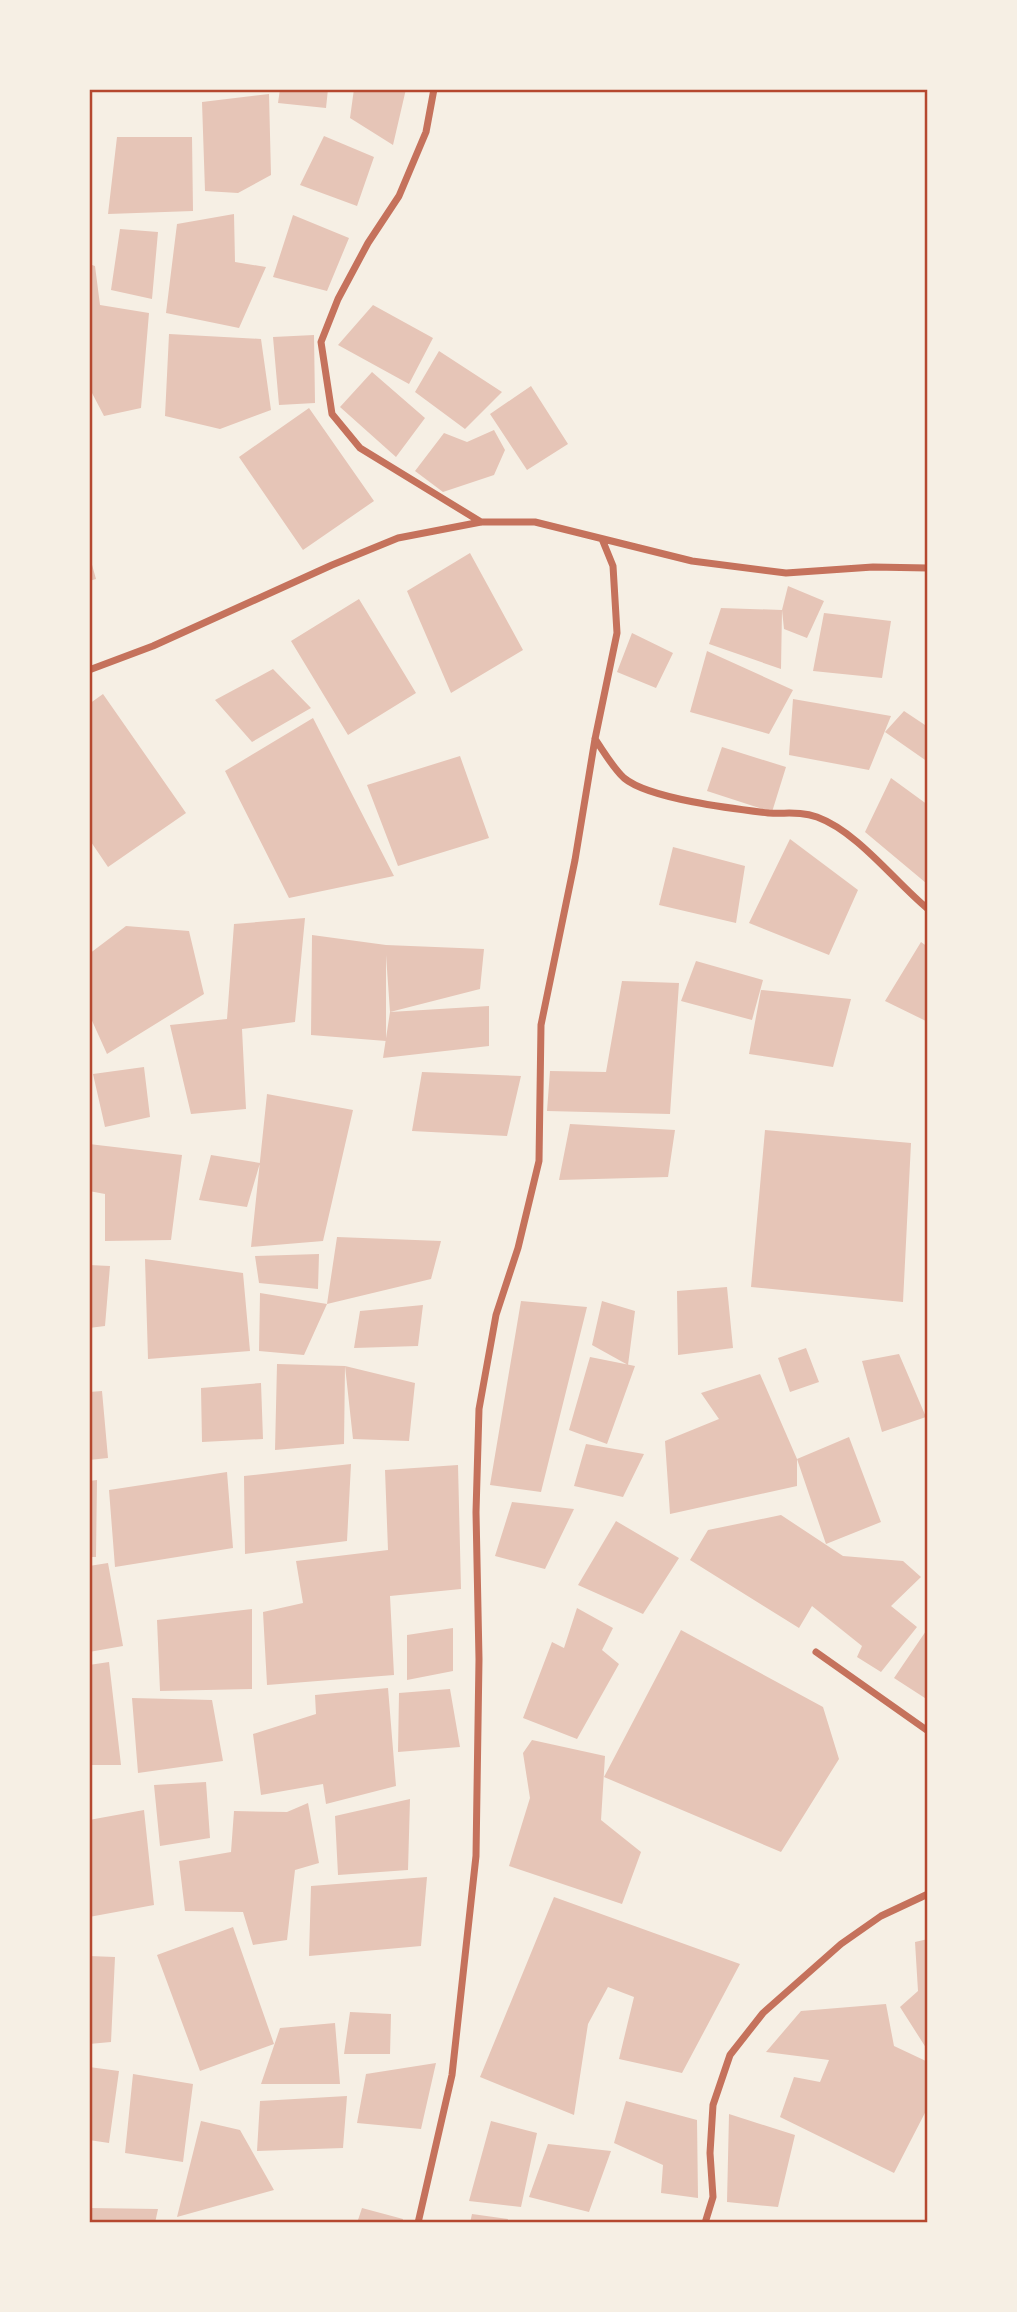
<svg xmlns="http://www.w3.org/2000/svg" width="1017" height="2312" font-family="'Work Sans',sans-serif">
<rect width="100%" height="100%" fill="#f6efe4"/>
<!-- building -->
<path fill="#e6c5b7" d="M 280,89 L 328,89 L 326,108 L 278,103 Z
M 354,89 L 406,89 L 393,145 L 350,118 Z
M 269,94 L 271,175 L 238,193 L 205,191 L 202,102 Z
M 324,136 L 374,157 L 357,206 L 300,185 Z
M 117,137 L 192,137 L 193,211 L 108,214 Z
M 234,214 L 235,262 L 266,267 L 239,328 L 166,313 L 177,224 Z
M 293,215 L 349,238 L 327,291 L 273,277 Z
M 120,229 L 158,232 L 152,299 L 111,290 Z
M 89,264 L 95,266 L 100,305 L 149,313 L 141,408 L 104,416 L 92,393 L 89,392 Z
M 373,305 L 433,338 L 409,384 L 338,345 Z
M 169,334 L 261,339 L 271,410 L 220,429 L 165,416 Z
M 314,335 L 315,403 L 279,405 L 273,337 Z
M 439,351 L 502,392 L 465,429 L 415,392 Z
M 372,372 L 425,418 L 396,457 L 340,407 Z
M 531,386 L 568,444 L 527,470 L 490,414 Z
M 309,408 L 374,501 L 303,550 L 239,457 Z
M 494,430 L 505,450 L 494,475 L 443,492 L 415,471 L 444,433 L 467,442 Z
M 470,553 L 523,650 L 451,693 L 407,591 Z
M 89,554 L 96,579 L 89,581 Z
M 788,586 L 824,601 L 807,638 L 784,629 L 782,610 Z
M 359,599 L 416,693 L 348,735 L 291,641 Z
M 721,608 L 782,610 L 781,669 L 709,644 Z
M 824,613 L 891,621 L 882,678 L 813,671 Z
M 632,633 L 673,653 L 656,688 L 617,672 Z
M 707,651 L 793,690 L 769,734 L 690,712 Z
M 273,669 L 311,708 L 252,742 L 215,700 Z
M 103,694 L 186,813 L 108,867 L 89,839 L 89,704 Z
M 793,699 L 891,716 L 869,770 L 789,755 Z
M 904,711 L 928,727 L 928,762 L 885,732 Z
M 313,718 L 394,876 L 289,898 L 225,771 Z
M 722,747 L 786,767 L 772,812 L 707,791 Z
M 460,756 L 489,838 L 398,866 L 367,785 Z
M 891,778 L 928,805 L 926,883 L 865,832 Z
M 790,839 L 858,890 L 829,955 L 749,923 Z
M 673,847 L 745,866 L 736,923 L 659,905 Z
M 305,918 L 295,1022 L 242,1029 L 246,1109 L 191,1114 L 170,1025 L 227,1019 L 234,924 Z
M 126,926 L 189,931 L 204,994 L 107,1054 L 89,1014 L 89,954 Z
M 312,935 L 386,945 L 484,949 L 480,989 L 390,1012 L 386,955 L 386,1041 L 311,1035 Z
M 921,942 L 928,947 L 928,1022 L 885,1001 Z
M 696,961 L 763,980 L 752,1020 L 681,1001 Z
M 622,981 L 679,983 L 670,1114 L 547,1111 L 550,1071 L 606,1072 Z
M 761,990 L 851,999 L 833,1067 L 749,1054 Z
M 489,1006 L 489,1046 L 383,1058 L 390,1012 Z
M 144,1067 L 150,1117 L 105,1127 L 93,1074 Z
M 422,1072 L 521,1076 L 507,1136 L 412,1131 Z
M 267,1094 L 353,1110 L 323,1241 L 251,1247 Z
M 570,1124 L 675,1130 L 668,1177 L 559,1180 Z
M 765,1130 L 911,1143 L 903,1302 L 751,1287 Z
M 89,1144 L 182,1155 L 171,1240 L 105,1241 L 105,1194 L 89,1191 Z
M 211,1155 L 260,1163 L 247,1207 L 199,1200 Z
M 337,1237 L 441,1241 L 431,1279 L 327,1304 L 304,1355 L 259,1351 L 260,1293 L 327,1304 Z
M 319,1254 L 318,1289 L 259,1283 L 255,1256 Z
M 145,1259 L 243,1273 L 250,1351 L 148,1359 Z
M 89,1265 L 110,1266 L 105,1326 L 89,1328 Z
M 727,1287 L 733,1348 L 678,1355 L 677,1291 Z
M 521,1301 L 587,1307 L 541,1492 L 490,1485 Z
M 602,1301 L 635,1311 L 628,1365 L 592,1345 Z
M 423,1305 L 418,1346 L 354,1348 L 360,1311 Z
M 806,1348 L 819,1382 L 790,1392 L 778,1358 Z
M 899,1354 L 926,1417 L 882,1432 L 862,1361 Z
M 590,1357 L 635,1366 L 607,1444 L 569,1430 Z
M 277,1364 L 345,1366 L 344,1444 L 275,1450 Z
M 345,1366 L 415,1383 L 409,1441 L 353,1439 Z
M 760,1374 L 797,1459 L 797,1486 L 670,1514 L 665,1441 L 719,1419 L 701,1393 Z
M 261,1383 L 263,1439 L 202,1442 L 201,1388 Z
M 102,1391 L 108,1458 L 89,1460 L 89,1392 Z
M 849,1437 L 881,1522 L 826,1544 L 797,1459 Z
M 586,1444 L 644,1454 L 623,1497 L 574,1486 Z
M 351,1464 L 347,1541 L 245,1554 L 244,1476 Z
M 458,1465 L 461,1589 L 390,1596 L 394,1675 L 267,1685 L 263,1612 L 303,1603 L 296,1561 L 388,1550 L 385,1470 Z
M 227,1472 L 233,1548 L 115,1567 L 109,1490 Z
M 97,1480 L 96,1557 L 89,1557 L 89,1481 Z
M 512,1502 L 574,1509 L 545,1569 L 495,1556 Z
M 781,1515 L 843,1556 L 903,1561 L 921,1577 L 891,1606 L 917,1627 L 881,1672 L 857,1657 L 862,1646 L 812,1606 L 799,1628 L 690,1560 L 708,1530 Z
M 616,1521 L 679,1558 L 643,1614 L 578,1585 Z
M 108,1563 L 123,1646 L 89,1652 L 89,1566 Z
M 577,1608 L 613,1628 L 602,1650 L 619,1664 L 577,1739 L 523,1718 L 552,1642 L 564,1648 Z
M 252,1609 L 252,1689 L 160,1691 L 157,1620 Z
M 453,1628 L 453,1671 L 407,1680 L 407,1635 Z
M 928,1628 L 928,1700 L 894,1678 Z
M 681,1630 L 823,1707 L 839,1759 L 781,1852 L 604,1777 Z
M 109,1662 L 121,1765 L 89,1765 L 89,1665 Z
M 388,1688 L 396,1786 L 326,1804 L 323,1784 L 261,1795 L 253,1734 L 316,1714 L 315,1695 Z
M 450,1689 L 460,1747 L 398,1752 L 399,1693 Z
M 132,1698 L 212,1700 L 223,1761 L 138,1773 Z
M 532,1740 L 605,1756 L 601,1820 L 641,1852 L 622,1904 L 509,1866 L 530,1798 L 523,1753 Z
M 206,1782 L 210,1838 L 160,1846 L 154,1785 Z
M 410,1799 L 408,1870 L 338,1875 L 335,1816 Z
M 308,1803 L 319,1863 L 295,1870 L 287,1940 L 253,1945 L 243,1912 L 185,1911 L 179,1861 L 231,1852 L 234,1811 L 287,1812 Z
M 144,1810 L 154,1905 L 89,1917 L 89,1820 Z
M 427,1877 L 421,1946 L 309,1956 L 311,1886 Z
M 554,1897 L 740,1964 L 682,2073 L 619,2059 L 634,1997 L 608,1987 L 588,2024 L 574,2115 L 480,2077 Z
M 233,1927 L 274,2044 L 200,2071 L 157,1955 Z
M 928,1939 L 928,2051 L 900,2007 L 918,1991 L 915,1942 Z
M 89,1956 L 115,1957 L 111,2042 L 89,2044 Z
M 886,2004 L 894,2046 L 928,2062 L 928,2107 L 894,2173 L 780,2117 L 794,2077 L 820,2082 L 829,2060 L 766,2052 L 801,2011 Z
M 350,2012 L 391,2014 L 390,2054 L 344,2054 Z
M 335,2023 L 340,2084 L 261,2084 L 280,2028 Z
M 436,2063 L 421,2129 L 357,2123 L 366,2074 Z
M 89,2067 L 119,2071 L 109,2143 L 89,2140 Z
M 133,2074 L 193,2084 L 183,2162 L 125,2153 Z
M 347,2096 L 343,2148 L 257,2151 L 260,2101 Z
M 626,2101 L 697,2120 L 698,2198 L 661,2193 L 663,2165 L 614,2143 Z
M 729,2114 L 795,2135 L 778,2207 L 727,2202 Z
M 201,2121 L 240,2130 L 274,2190 L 177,2217 Z
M 491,2121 L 537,2133 L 521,2207 L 469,2201 Z
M 548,2144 L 611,2151 L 589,2212 L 529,2197 Z
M 89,2208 L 158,2209 L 155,2223 L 89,2223 Z
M 362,2208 L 403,2219 L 402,2223 L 357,2223 Z
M 472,2214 L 508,2219 L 507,2223 L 470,2223 Z"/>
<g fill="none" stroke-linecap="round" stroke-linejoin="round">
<!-- minor -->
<path stroke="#c5725c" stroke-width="7" d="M 434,89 L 426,132 L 399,196 L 368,243 L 338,299 L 321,342 L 332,414 L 360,448 L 481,522
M 89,670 L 153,646 L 332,565 L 398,538 L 481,522 L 535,522 L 692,561 L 786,573 L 873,567 L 928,568
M 595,739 C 604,752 613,768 624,778 C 649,799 735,809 769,813 C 786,814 800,811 817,817 C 858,832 895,882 928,909
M 816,1652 L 928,1731
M 418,2223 L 452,2075 L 476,1856 L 479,1659 L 476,1512 L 479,1409 L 496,1315 L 518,1248 L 539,1161 L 541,1025 L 575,860 L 595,739 L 617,633 L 613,566 L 602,539
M 705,2223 L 713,2197 L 710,2153 L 713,2105 L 730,2055 L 763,2013 L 841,1944 L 881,1916 L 928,1894"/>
</g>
<!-- border -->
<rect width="1017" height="2312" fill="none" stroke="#f6efe4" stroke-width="182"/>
<rect x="91" y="91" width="835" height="2130" fill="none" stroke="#b5482f" stroke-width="2.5"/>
</svg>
